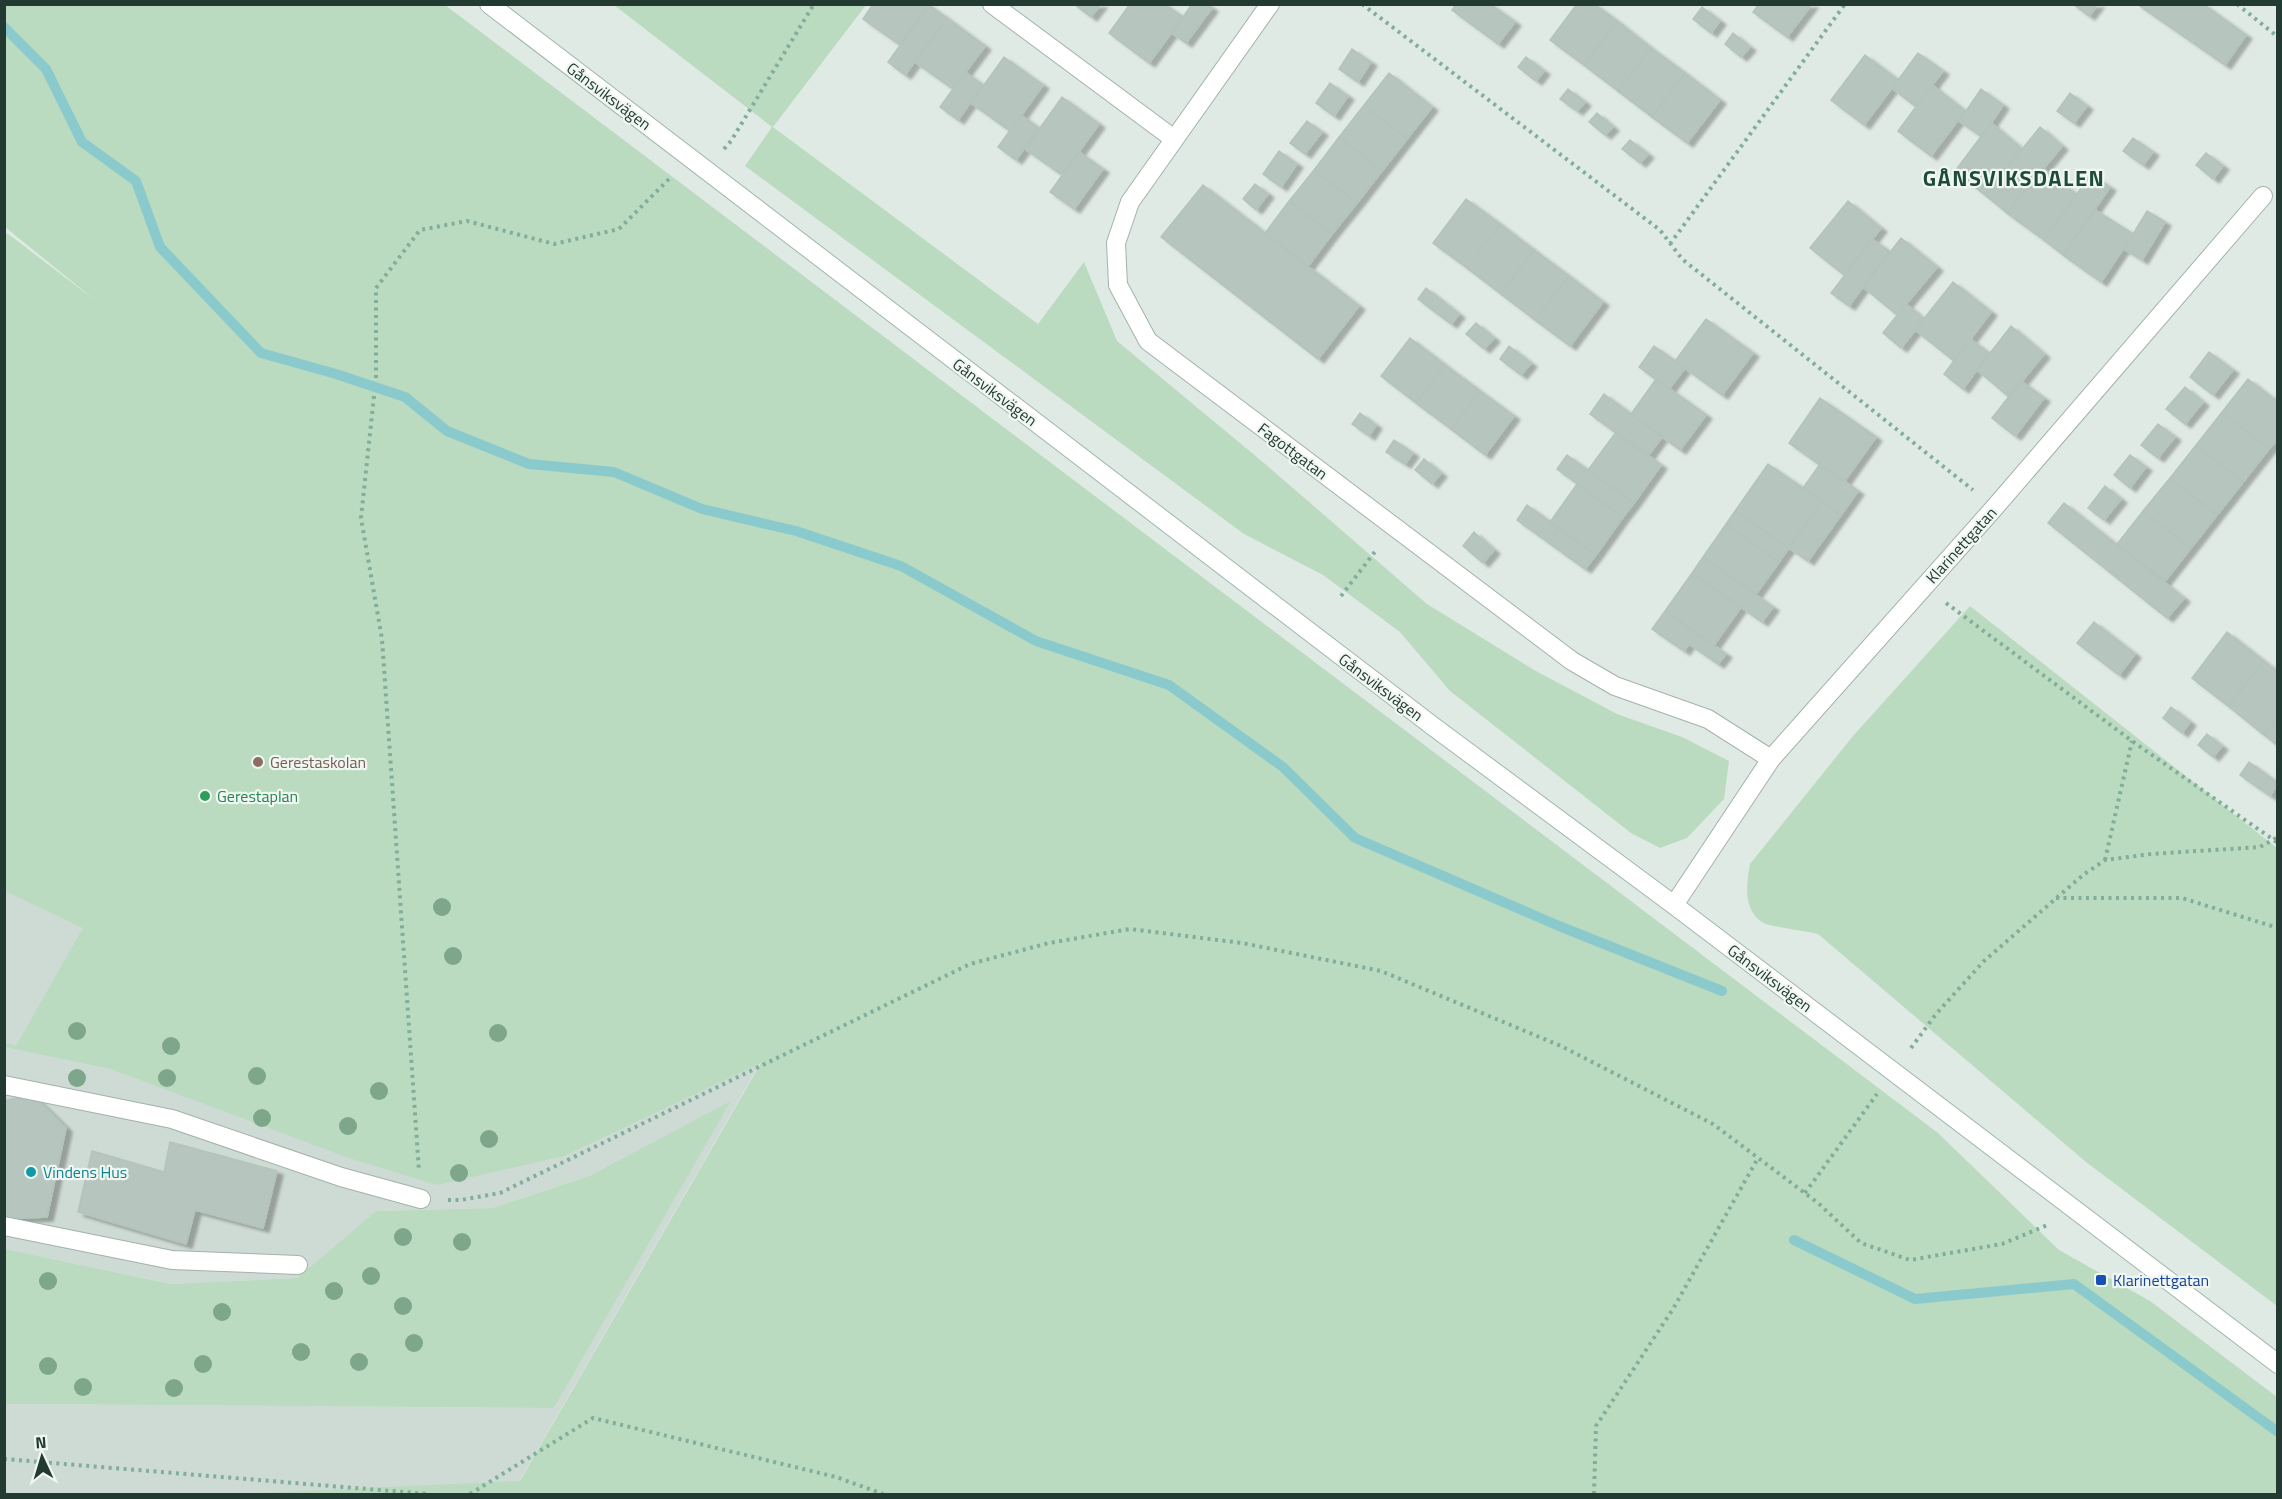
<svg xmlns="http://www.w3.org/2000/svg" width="2282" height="1499" font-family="'Titillium Web',sans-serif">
<defs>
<filter id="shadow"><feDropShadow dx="6" dy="4" stdDeviation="1.5" flood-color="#0004"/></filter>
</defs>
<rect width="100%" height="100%" fill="#e0eae5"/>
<!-- built -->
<path fill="#cedad4" d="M 4,233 L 555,654 L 777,1034 L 512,1494 L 5,1494 L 5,1404 L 554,1408 L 730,1102 L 589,1176 L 492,1208 L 376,1211 L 297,1278 L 171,1284 L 5,1249 Z"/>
<!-- green -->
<path fill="#badbbf" d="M 5,4 L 445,5 L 1938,1133 L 2059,1250 L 2150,1301 L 2277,1397 L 2277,1494 L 236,1494 L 520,1481 L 761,1063 L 564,1156 L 437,1185 L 346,1157 L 111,1069 L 5,1047 L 5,1043 L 16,1046 L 83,928 L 5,891 L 4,237 L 7,233 L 96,301 L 5,227 Z
M 614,5 L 866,5 L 773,127 L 1038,324 L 1084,262 L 1117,341 L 1264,463 L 1427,604 L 1534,670 L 1617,714 L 1682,737 L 1729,761 L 1724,799 L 1687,838 L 1660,848 L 1631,833 L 1450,691 L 1400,632 L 1323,575 L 1244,534 L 745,166 L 772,127 Z
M 1970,606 L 2277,848 L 2277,1306 L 2086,1162 L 1818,934 C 1807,931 1769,927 1762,922 C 1742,909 1747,882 1750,864 L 1853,736 Z
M 731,1101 L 554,1408 L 5,1404 L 5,1249 L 171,1284 L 297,1278 L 376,1211 L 492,1208 L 589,1176 Z"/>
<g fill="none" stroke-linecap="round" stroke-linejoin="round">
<!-- stream -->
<path stroke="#8acacd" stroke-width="10" d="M 4,27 L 46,69 L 82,142 L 136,181 L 160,247 L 261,353 L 336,374 L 405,397 L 447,431 L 529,464 L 614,472 L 702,509 L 796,531 L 901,566 L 1036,641 L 1169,685 L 1283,767 L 1355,838 L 1559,926 L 1722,991
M 1794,1240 L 1915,1299 L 2074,1284 L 2278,1432"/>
</g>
<!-- building -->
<path fill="#b6c5bd" stroke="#b3c4bb" stroke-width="1.5" filter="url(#shadow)" d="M 873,4 L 927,4 L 929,5 L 900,45 L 863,19 Z
M 1074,4 L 1101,4 L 1091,17 Z
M 1130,4 L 1164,4 L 1183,17 L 1149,63 L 1109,33 Z
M 1192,4 L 1207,4 L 1212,8 L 1186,43 L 1172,33 Z
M 1456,4 L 1490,4 L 1515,22 L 1498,44 L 1452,10 Z
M 1577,4 L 1594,4 L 1617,21 L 1584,65 L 1550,40 Z
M 1759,4 L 1812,4 L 1787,37 L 1753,12 Z
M 2073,4 L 2098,4 L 2089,16 Z
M 2137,4 L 2203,4 L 2246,35 L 2225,65 Z
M 929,5 L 947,18 L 905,75 L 888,62 Z
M 1702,7 L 1720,21 L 1711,33 L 1693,19 Z
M 947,18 L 985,46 L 953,89 L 915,62 Z
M 1617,21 L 1651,48 L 1618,91 L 1584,65 Z
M 1733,33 L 1750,47 L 1741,57 L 1725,44 Z
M 1651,48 L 1685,73 L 1652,117 L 1618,91 Z
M 1352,49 L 1371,62 L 1358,82 L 1339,69 Z
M 1918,53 L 1943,71 L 1916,107 L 1892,88 Z
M 1865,55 L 1898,80 L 1864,125 L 1831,100 Z
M 1004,57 L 1043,85 L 1010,131 L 971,103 Z
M 1526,57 L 1544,71 L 1536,81 L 1518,67 Z
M 965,72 L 983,85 L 958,120 L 940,107 Z
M 1389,73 L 1432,107 L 1407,139 L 1364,105 Z
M 1685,73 L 1720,100 L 1687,143 L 1652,117 Z
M 1330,83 L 1348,96 L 1334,116 L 1316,103 Z
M 1932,85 L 1965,111 L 1931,156 L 1898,131 Z
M 1568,89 L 1585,102 L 1577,111 L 1560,99 Z
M 1981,89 L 2003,105 L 1982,137 L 1959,121 Z
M 2070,93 L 2087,106 L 2074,123 L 2057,111 Z
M 1062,97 L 1099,124 L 1062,175 L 1025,149 Z
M 1364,105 L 1407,139 L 1382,171 L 1339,137 Z
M 1597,113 L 1613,127 L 1605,135 L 1589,122 Z
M 1021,115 L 1039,128 L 1016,160 L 998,147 Z
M 1307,121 L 1322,132 L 1305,154 L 1290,143 Z
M 1991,123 L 2022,149 L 1985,195 L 1955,171 Z
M 2040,127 L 2062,146 L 2007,213 L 1985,195 Z
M 1339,137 L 1382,171 L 1357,203 L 1314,170 Z
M 2133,138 L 2153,152 L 2143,165 L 2123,151 Z
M 1630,140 L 1648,154 L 1640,163 L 1622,149 Z
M 1279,151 L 1297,164 L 1281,187 L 1263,174 Z
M 1079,152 L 1103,169 L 1074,209 L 1050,192 Z
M 2206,153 L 2223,166 L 2213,179 L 2196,165 Z
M 2043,168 L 2077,195 L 2044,240 L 2007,213 Z
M 1314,170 L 1357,203 L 1332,234 L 1289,201 Z
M 2091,174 L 2110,187 L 2063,255 L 2044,240 Z
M 1255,184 L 1268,194 L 1256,210 L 1243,199 Z
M 1203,185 L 1359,306 L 1318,359 L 1161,237 Z
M 1466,199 L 1500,224 L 1467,268 L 1433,243 Z
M 1289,201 L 1332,234 L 1308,266 L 1265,233 Z
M 1848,201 L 1881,228 L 1844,275 L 1810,248 Z
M 2095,210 L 2133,234 L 2101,282 L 2063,255 Z
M 2147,211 L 2165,222 L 2142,260 L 2124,249 Z
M 1500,224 L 1534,250 L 1501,294 L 1467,268 Z
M 1901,238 L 1937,267 L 1897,315 L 1863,287 Z
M 1872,239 L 1889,251 L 1849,306 L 1831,293 Z
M 1534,250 L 1569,276 L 1535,320 L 1501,294 Z
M 1569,276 L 1603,302 L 1570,346 L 1535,320 Z
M 1953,282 L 1991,312 L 1954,361 L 1915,330 Z
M 1426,288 L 1459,314 L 1451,324 L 1418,299 Z
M 1906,304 L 1924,319 L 1901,348 L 1883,333 Z
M 1706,319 L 1753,353 L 1722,395 L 1675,361 Z
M 1476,323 L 1494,338 L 1484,349 L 1466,334 Z
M 2011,326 L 2044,354 L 2009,397 L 1977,370 Z
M 1410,338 L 1445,365 L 1416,403 L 1381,376 Z
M 1970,339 L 1989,353 L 1963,389 L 1944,374 Z
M 1509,346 L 1531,363 L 1521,375 L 1500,359 Z
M 1654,346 L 1685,368 L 1669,389 L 1639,367 Z
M 2209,352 L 2233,370 L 2213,395 L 2190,377 Z
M 1445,365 L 1480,391 L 1451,429 L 1416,403 Z
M 1656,379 L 1706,415 L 1680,450 L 1631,414 Z
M 2248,379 L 2278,402 L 2278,439 L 2269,449 L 2222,412 Z
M 2021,381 L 2044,398 L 2015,436 L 1992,418 Z
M 2185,387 L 2203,402 L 2185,424 L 2166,409 Z
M 1480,391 L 1514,416 L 1485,455 L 1451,429 Z
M 1604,394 L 1662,437 L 1648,456 L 1590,414 Z
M 1820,398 L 1876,437 L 1844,482 L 1789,443 Z
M 2222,412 L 2269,449 L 2243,482 L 2196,445 Z
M 1360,413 L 1376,425 L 1369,436 L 1352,424 Z
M 2158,424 L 2175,437 L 2158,458 L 2141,445 Z
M 1616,432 L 1661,465 L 1634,503 L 1588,470 Z
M 1394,440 L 1413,453 L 1405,464 L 1386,452 Z
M 2196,445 L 2243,482 L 2217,515 L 2170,478 Z
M 1567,455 L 1634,503 L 1623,517 L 1557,469 Z
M 2130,455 L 2146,467 L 2130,488 L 2114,475 Z
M 1424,459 L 1441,473 L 1432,484 L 1415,470 Z
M 1768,464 L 1822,501 L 1789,548 L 1735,511 Z
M 1820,464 L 1858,491 L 1841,515 L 1803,488 Z
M 2170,478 L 2217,515 L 2191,548 L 2143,511 Z
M 1577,484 L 1623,517 L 1596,555 L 1550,522 Z
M 2105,486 L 2121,499 L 2104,520 L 2088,508 Z
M 1822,501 L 1841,515 L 1808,561 L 1789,548 Z
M 2064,503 L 2184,598 L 2167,618 L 2048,523 Z
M 1527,505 L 1559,528 L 1549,543 L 1517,520 Z
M 1735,511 L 1789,548 L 1779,562 L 1726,524 Z
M 2143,511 L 2191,548 L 2165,581 L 2117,544 Z
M 1726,524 L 1779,562 L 1756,594 L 1703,557 Z
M 1559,528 L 1596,555 L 1585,569 L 1549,543 Z
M 1474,532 L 1494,550 L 1483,563 L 1463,546 Z
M 1703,557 L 1773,607 L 1762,622 L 1692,573 Z
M 1692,573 L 1741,607 L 1714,645 L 1665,611 Z
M 1665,611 L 1726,654 L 1718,664 L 1689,644 L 1684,651 L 1652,629 Z
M 2094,622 L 2135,654 L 2119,675 L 2077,643 Z
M 2227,632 L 2264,661 L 2228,706 L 2192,678 Z
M 2264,661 L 2278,672 L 2278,718 L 2264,735 L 2228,706 Z
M 2171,707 L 2190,722 L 2182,733 L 2163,718 Z
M 2278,718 L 2278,746 L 2264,735 Z
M 2207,734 L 2222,746 L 2213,757 L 2198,745 Z
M 2249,762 L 2278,783 L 2270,796 L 2240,775 Z
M 31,1094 L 66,1128 L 47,1217 L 4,1219 L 4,1101 Z
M 170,1142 L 277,1171 L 263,1228 L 195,1210 L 186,1244 L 78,1212 L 92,1151 L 164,1172 Z"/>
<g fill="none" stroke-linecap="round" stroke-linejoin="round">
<defs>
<path id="service" d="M 992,4 L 1174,139
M 4,1085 L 172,1119 L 341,1177 L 421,1199
M 4,1226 L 172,1260 L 298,1265"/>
<path id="minor" d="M 1270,4 L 1130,202 L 1116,243 L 1118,285 L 1148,341 L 1572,661 L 1615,686 L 1708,719 L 1771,759
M 1674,905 L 1771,759 L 1995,507 L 2263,196"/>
<path id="secondary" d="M 489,4 L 1434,727 L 1674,905 L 2278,1364"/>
</defs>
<!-- service casing -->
<use href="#service" stroke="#a3b2ab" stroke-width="20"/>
<!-- minor casing -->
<use href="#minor" stroke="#a3b2ab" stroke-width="20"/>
<!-- secondary casing -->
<use href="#secondary" stroke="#a0b6ab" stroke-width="20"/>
<!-- path -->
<path stroke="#82ad9b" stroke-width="4" stroke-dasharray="3 4.5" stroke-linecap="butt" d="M 1362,4 L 1660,230 L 1682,259 L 1973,490
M 2237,4 L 2278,37
M 724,149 L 731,141 L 814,4
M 1670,244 L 1845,4
M 376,378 L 376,288 L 420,230 L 467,221 L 554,244 L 619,229 L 670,178
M 374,396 L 361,518 L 382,639 L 419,1171
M 1341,596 L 1377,549
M 1946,603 L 2132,741 L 2278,843
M 2105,860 L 2132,741
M 2056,898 L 2182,898 L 2278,928
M 1911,1048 L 1936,1014 L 1984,961 L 2083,875 L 2105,860 L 2151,854 L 2260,847 L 2278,837
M 1805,1193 L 1877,1094
M 448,1200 L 461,1200 L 500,1193 L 970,964 L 1049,943 L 1130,929 L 1242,943 L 1381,971 L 1561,1046 L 1713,1124 L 1818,1203 L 1861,1243 L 1910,1260 L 2002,1244 L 2050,1224
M 4,1459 L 428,1494
M 470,1494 L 593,1418 L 836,1477 L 883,1494
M 1594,1494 L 1596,1426 L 1673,1309 L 1758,1158"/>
<!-- service -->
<use href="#service" stroke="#fff" stroke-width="18"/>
<!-- minor -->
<use href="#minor" stroke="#fff" stroke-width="18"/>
<!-- secondary -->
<use href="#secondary" stroke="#fff" stroke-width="18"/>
</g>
<!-- trees -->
<g fill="#7ea68a">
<circle cx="442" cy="907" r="9"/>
<circle cx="453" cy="956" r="9"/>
<circle cx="77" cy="1031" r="9"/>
<circle cx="498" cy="1033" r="9"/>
<circle cx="171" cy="1046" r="9"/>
<circle cx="257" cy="1076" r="9"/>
<circle cx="77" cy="1078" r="9"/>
<circle cx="167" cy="1078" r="9"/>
<circle cx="379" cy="1091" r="9"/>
<circle cx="262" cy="1118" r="9"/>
<circle cx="348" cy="1126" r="9"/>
<circle cx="489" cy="1139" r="9"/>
<circle cx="459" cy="1173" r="9"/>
<circle cx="403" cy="1237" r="9"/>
<circle cx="462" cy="1242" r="9"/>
<circle cx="371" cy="1276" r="9"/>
<circle cx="48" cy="1281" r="9"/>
<circle cx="334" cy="1291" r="9"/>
<circle cx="403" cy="1306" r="9"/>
<circle cx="222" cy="1312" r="9"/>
<circle cx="414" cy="1343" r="9"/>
<circle cx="301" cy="1352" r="9"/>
<circle cx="359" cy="1362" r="9"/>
<circle cx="203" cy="1364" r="9"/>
<circle cx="48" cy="1366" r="9"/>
<circle cx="83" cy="1387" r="9"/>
<circle cx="174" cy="1388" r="9"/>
</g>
<!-- markers -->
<circle fill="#8d6e63" stroke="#f0f7f3" stroke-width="2" cx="258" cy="762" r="6"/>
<circle fill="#2e9e5b" stroke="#f0f7f3" stroke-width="2" cx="205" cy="796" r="6"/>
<circle fill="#0f9aa8" stroke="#f0f7f3" stroke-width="2" cx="31" cy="1172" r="6"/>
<rect fill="#1a4fb4" stroke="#f0f7f3" stroke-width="2" x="2095" y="1274" width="12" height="12" rx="3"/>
<g text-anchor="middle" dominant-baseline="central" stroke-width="4.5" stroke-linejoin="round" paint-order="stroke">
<!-- street labels -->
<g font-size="16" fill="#223a31" stroke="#f0f7f3">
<text transform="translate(609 96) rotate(37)">Gånsviksvägen</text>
<text transform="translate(995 392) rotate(37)">Gånsviksvägen</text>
<text transform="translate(1293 451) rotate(37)">Fagottgatan</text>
<text transform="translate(1961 545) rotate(-48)">Klarinettgatan</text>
<text transform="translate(1381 687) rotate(37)">Gånsviksvägen</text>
<text transform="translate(1770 978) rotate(37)">Gånsviksvägen</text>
</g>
<!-- education labels -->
<g font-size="16" fill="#785e54" stroke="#f0f7f3" text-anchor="start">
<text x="270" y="762">Gerestaskolan</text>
</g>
<!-- leisure labels -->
<g font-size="16" fill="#27864d" stroke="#f0f7f3" text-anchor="start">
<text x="217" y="796">Gerestaplan</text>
</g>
<!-- culture labels -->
<g font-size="16" fill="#0d838f" stroke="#f0f7f3" text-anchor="start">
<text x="43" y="1172">Vindens Hus</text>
</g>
<!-- transit labels -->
<g font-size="16" fill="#164399" stroke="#f0f7f3" text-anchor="start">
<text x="2113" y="1280">Klarinettgatan</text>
</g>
<!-- district labels -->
<g font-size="22" font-weight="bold" letter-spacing="1.5" fill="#1f4b3b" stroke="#f0f7f3">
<text x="2014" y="178">GÅNSVIKSDALEN</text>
</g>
</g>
<!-- border -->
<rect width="2282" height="1499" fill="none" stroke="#223a31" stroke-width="12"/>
<!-- north arrow -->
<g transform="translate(42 1457) rotate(356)" stroke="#f0f7f3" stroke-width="4.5" paint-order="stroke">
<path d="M0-4.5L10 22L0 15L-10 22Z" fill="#223a31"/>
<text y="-9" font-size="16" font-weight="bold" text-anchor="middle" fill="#223a31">N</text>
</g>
</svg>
